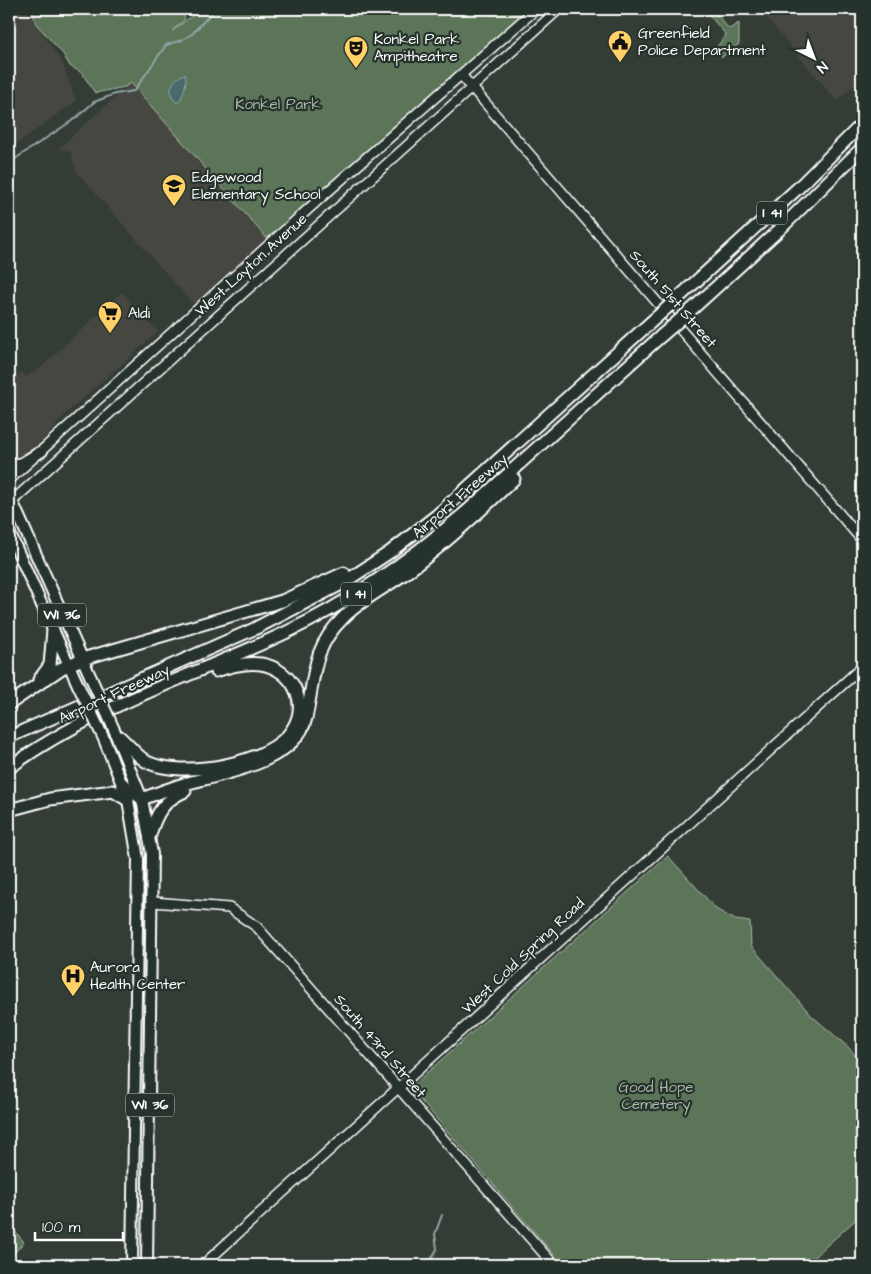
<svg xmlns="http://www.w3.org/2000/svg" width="871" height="1274" font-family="'Architects Daughter',sans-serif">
<rect width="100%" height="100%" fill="#343c36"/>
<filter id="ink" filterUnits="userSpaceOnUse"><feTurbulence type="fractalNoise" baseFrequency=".02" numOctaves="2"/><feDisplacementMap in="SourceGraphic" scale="10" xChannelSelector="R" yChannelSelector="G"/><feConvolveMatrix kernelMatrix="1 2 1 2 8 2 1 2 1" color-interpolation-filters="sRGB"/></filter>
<g filter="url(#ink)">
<!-- built -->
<path fill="#454741" d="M 9,9 L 31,9 L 27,12 L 62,62 L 76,101 L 9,149 Z
M 759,9 L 862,9 L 862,78 L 837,101 Z
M 131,82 L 269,241 L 197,305 L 192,303 L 76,171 L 71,153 L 63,149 L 57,150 Z
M 122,292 L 158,332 L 62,417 L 54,429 L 28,453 L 9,459 L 9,380 L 22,372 L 26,377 L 37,371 Z"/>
<!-- green -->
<path fill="#5b7459" stroke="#adbaac" d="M 41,9 L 176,9 L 181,10 L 185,19 L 172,31 L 201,9 L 527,9 L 269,241 L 131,83 L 125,87 L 95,93 L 82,73 L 70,66 L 63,54 L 37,25 L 32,13 Z
M 704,9 L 712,9 L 729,29 L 739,23 L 739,44 L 722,57 L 715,49 L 726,35 Z
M 668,856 L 716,909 L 735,920 L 750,922 L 751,946 L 812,1016 L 848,1047 L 862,1063 L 862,1214 L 805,1265 L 563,1265 L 410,1088 Z
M 9,1224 L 24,1242 L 9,1259 Z"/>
<!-- water -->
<path fill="#476a6c" stroke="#91a6a7" d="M 185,74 C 188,80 183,96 179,102 L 176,102 C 165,92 173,78 185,74 Z"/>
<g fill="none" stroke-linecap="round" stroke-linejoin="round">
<!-- stream -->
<path stroke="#91a6a7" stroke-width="2" d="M 9,163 L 76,118 L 94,102 L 115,94 L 134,91 L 166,45 L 182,40 L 192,34 L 215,9
M 428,1265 L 437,1249 L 435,1234 L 442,1215"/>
<defs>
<path id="secondary" d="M 462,76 L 862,540
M 9,480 L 325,194 L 536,9
M 9,504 L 559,9
M 153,902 L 229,908 L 257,927 L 554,1265
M 203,1265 L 862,667"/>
<path id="primary" d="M 9,467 L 22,463 L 42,451
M 9,494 L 91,678
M 9,532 L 78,685
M 116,735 L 142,799 L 152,854 L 147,1265
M 104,739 L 128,800 L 138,859 L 132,1265"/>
<path id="highway" d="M 678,298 L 798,188 L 862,124
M 690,311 L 779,230 L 862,148
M 39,680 L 50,665 L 53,630
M 9,704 L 62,668 L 82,659 L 282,601 L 344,573
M 116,734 C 127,742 135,755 147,762 C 182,779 271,764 292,730 C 310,702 292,669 261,664 C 245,662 230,666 216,671
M 9,737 L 254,629 L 343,583 L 390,552 L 436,516 L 650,323
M 9,768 C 89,708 197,675 287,632 C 353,601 411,559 466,512 L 661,336
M 123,784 L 142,799 C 155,794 168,789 181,785 C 219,774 295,764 306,718 C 315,678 311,649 343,618 C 362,598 389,586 411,569 C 447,542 481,510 514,479
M 9,810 L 50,799 L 113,791 L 128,800
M 150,835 C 156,813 164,800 185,791"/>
</defs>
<!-- secondary casing -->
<use href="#secondary" stroke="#fff" stroke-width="12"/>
<!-- primary casing -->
<use href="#primary" stroke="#fff" stroke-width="14"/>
<!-- highway casing -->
<use href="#highway" stroke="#fff" stroke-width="15"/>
<!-- secondary -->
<use href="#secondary" stroke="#26332d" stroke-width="9"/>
<!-- primary -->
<use href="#primary" stroke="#26332d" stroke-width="10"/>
<!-- highway -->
<use href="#highway" stroke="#26332d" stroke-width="11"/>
<defs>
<path id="primary-bridge" d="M 91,678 L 116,734
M 78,685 L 104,739"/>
<path id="highway-bridge" d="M 650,323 L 678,298
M 661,336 L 690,311"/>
</defs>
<!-- primary-bridge casing -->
<use href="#primary-bridge" stroke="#fff" stroke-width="14" stroke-linecap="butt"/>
<!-- highway-bridge casing -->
<use href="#highway-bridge" stroke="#fff" stroke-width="15" stroke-linecap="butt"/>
<!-- primary-bridge -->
<use href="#primary-bridge" stroke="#26332d" stroke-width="10"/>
<!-- highway-bridge -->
<use href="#highway-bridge" stroke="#26332d" stroke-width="11"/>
</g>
</g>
<!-- icons -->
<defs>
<symbol id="civic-pin" viewBox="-11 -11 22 30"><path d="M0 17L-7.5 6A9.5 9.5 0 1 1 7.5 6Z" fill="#ffd166" stroke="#26332d"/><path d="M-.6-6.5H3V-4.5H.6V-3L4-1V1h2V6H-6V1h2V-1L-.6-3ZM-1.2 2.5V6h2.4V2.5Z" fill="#111"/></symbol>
<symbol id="theatre-pin" viewBox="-11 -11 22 30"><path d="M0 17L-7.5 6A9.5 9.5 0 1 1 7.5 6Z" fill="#ffd166" stroke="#26332d"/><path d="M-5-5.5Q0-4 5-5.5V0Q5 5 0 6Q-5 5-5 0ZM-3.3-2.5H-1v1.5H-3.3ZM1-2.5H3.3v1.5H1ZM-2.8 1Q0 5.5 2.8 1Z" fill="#111"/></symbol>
<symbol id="school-pin" viewBox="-11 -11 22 30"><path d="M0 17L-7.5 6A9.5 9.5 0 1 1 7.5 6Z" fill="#ffd166" stroke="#26332d"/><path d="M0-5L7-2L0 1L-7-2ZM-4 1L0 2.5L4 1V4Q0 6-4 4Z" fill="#111"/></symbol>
<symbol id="supermarket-pin" viewBox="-11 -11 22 30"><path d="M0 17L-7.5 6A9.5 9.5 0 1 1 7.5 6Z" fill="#ffd166" stroke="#26332d"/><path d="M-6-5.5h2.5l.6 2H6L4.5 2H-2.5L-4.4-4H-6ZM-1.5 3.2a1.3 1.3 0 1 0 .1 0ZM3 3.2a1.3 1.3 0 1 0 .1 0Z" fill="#111"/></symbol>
<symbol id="hospital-pin" viewBox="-11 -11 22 30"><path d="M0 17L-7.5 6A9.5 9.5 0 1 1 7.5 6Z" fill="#ffd166" stroke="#26332d"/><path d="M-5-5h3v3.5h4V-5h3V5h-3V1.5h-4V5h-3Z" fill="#111"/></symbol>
</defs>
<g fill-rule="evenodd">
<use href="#civic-pin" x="606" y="28" width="28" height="38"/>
<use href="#theatre-pin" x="342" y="34" width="28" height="38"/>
<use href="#school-pin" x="160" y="172" width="28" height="38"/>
<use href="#supermarket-pin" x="96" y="299" width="28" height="38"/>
<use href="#hospital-pin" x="59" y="962" width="28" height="38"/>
</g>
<g text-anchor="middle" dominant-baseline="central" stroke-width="4.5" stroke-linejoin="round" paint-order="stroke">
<!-- shield labels -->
<g fill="#26332d" stroke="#bec2c0" stroke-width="1">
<rect x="757" y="201.5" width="30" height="23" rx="4"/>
<rect x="341" y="582.5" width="30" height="23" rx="4"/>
<rect x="38" y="603.5" width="48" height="23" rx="4"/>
<rect x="126" y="1093.5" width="48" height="23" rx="4"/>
</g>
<g font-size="14" font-weight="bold" fill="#fff">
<text x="772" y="213">I 41</text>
<text x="356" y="594">I 41</text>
<text x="62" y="615">WI 36</text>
<text x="150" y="1105">WI 36</text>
</g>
<!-- poi labels -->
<g font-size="15" fill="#fff" stroke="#26332d" text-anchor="start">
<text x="638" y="33">Greenfield<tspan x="638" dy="17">Police Department</tspan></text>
<text x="374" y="39">Konkel Park<tspan x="374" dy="17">Ampitheatre</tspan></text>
<text x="192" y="177">Edgewood<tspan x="192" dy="17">Elementary School</tspan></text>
<text x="128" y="313">Aldi</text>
<text x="90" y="967">Aurora<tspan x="90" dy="17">Health Center</tspan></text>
</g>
<!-- park labels -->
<g font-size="15" fill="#adbaac" stroke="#26332d">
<text x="278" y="104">Konkel Park</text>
<text x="656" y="1087">Good Hope<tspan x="656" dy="17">Cemetery</tspan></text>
</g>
<!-- street labels -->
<g font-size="15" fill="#fff" stroke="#26332d">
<text transform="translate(251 265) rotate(-42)">West Layton Avenue</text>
<text transform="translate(673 299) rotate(49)">South 51st Street</text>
<text transform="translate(460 496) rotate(-41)">Airport Freeway</text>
<text transform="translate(114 694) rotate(-25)">Airport Freeway</text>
<text transform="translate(523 956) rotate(-43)">West Cold Spring Road</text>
<text transform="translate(380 1046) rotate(49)">South 43rd Street</text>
</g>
</g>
<!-- margin -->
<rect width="871" height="1274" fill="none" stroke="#26332d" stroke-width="30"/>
<rect x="15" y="15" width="841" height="1244" fill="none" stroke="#fff" stroke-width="2" filter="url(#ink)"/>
<!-- north arrow -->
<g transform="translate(814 58) rotate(138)" stroke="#26332d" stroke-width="4" paint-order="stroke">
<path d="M0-4L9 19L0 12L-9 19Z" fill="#ffffff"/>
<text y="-8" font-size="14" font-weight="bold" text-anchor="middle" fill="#ffffff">N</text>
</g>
<!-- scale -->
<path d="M35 1232v8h88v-8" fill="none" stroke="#ffffff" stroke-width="2.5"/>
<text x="42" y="1232" font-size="15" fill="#ffffff" stroke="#26332d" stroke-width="4" paint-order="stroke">100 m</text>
</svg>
